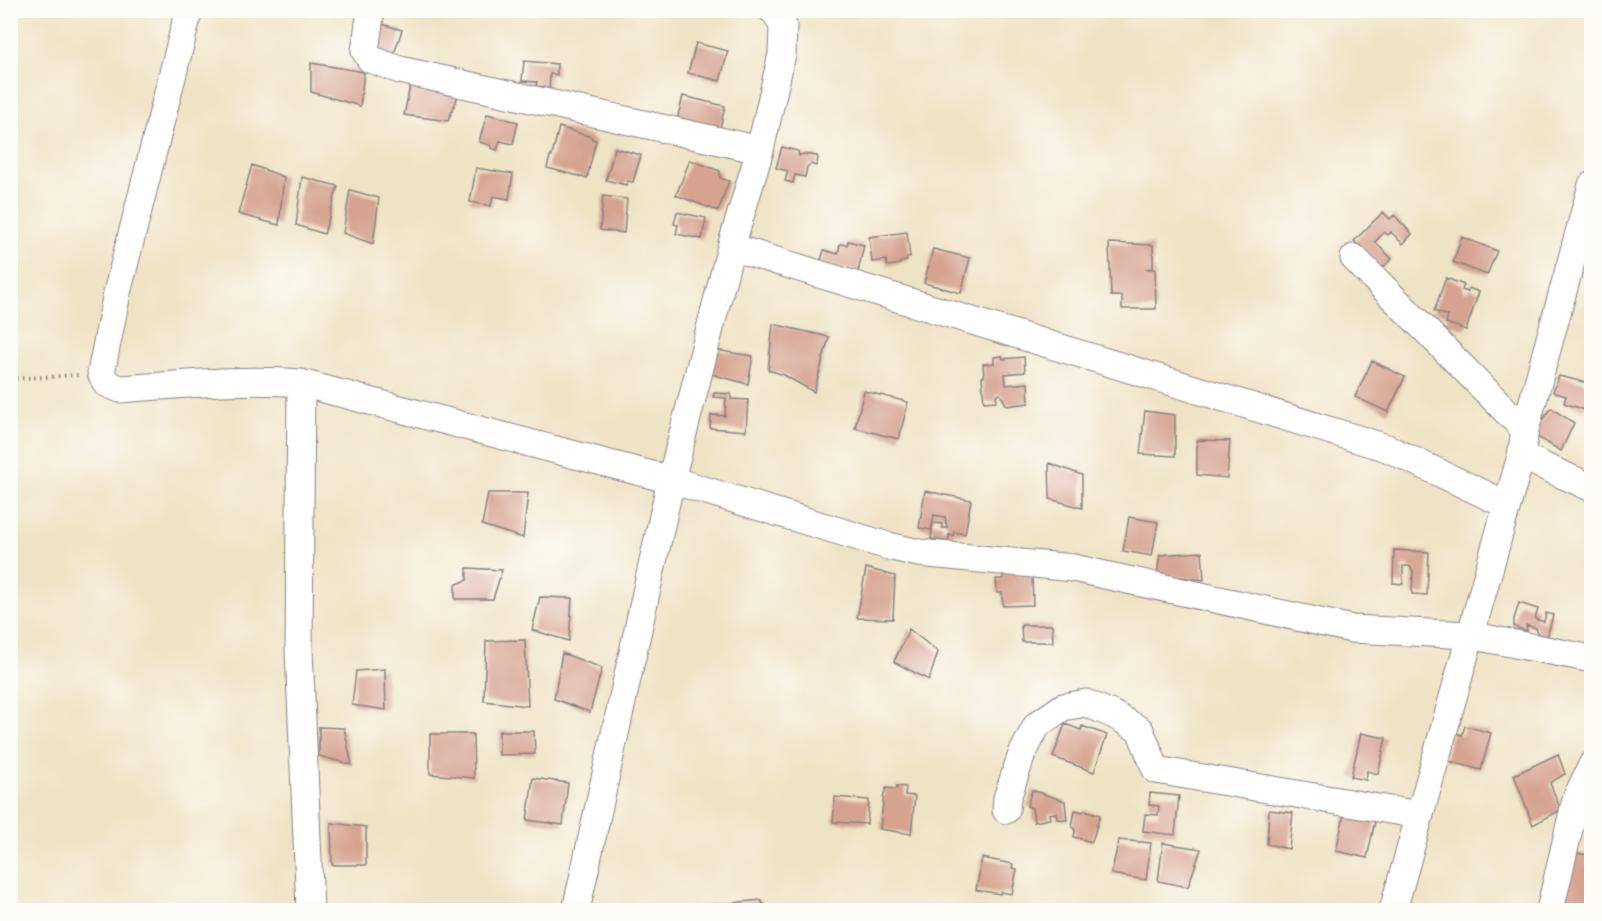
<svg xmlns="http://www.w3.org/2000/svg" width="1602" height="921" font-family="'IM FELL DW Pica',serif">
<rect width="100%" height="100%" fill="#fdfcf7"/>
<filter id="ink" filterUnits="userSpaceOnUse"><feTurbulence type="fractalNoise" baseFrequency=".0167" numOctaves="2"/><feDisplacementMap in="SourceGraphic" scale="12" xChannelSelector="R" yChannelSelector="G"/><feConvolveMatrix kernelMatrix="1 2 1 2 8 2 1 2 1" color-interpolation-filters="sRGB"/></filter>
<filter id="wash" filterUnits="userSpaceOnUse"><feTurbulence type="fractalNoise" baseFrequency=".008" numOctaves="4" result="noise"/><feDisplacementMap in="SourceGraphic" scale="24" xChannelSelector="R" yChannelSelector="G"/><feGaussianBlur stdDeviation="1.35" result="paint"/><feColorMatrix in="noise" values="0 0 0 0 0 0 0 0 0 0 0 0 0 0 0 0 0 1.4 0 .05"/><feComposite in="paint" operator="in"/></filter>
<g filter="url(#wash)">
<rect width="100%" height="100%" fill="#efe3c5"/>
<g id="blocks">
<!-- building -->
<path fill="#d6a391" d="M 372,21 L 402,30 L 392,60 L 366,52 Z
M 696,43 L 728,51 L 720,81 L 688,73 Z
M 524,61 L 557,64 L 557,75 L 550,74 L 549,91 L 543,98 L 544,87 L 536,86 L 537,82 L 522,81 Z
M 311,63 L 364,72 L 360,106 L 311,92 Z
M 410,86 L 458,96 L 448,121 L 404,115 Z
M 683,96 L 725,106 L 720,129 L 676,124 Z
M 487,114 L 518,122 L 513,144 L 500,141 L 497,150 L 491,148 L 490,145 L 479,142 Z
M 559,127 L 592,137 L 592,139 L 596,140 L 587,178 L 547,168 L 550,156 L 552,156 Z
M 782,147 L 798,151 L 799,156 L 803,154 L 817,156 L 818,159 L 816,166 L 811,164 L 807,167 L 805,177 L 795,175 L 793,183 L 785,181 L 788,171 L 776,168 Z
M 615,148 L 641,155 L 633,182 L 627,181 L 626,185 L 606,180 Z
M 690,160 L 720,171 L 720,178 L 729,181 L 718,211 L 676,195 Z
M 252,165 L 284,177 L 279,225 L 238,214 Z
M 476,168 L 513,174 L 509,199 L 493,196 L 491,206 L 470,202 Z
M 302,177 L 338,186 L 324,234 L 296,225 Z
M 350,190 L 379,198 L 373,244 L 343,233 Z
M 603,196 L 627,199 L 624,233 L 600,230 Z
M 677,212 L 706,218 L 702,239 L 676,234 L 678,225 L 674,224 Z
M 1383,212 L 1390,219 L 1394,215 L 1412,234 L 1403,244 L 1391,232 L 1388,235 L 1384,232 L 1375,242 L 1392,259 L 1382,268 L 1354,241 Z
M 907,232 L 910,257 L 907,257 L 907,261 L 900,262 L 900,264 L 887,266 L 886,260 L 872,262 L 869,237 Z
M 1462,237 L 1497,251 L 1487,275 L 1453,262 Z
M 848,241 L 864,245 L 858,272 L 820,264 L 824,250 L 838,254 L 840,244 L 847,245 Z
M 1109,243 L 1153,245 L 1153,268 L 1145,269 L 1155,269 L 1156,309 L 1122,309 L 1122,296 L 1111,296 Z
M 933,249 L 970,258 L 961,293 L 924,283 Z
M 1446,278 L 1464,285 L 1462,290 L 1468,292 L 1469,288 L 1479,292 L 1466,330 L 1446,323 L 1448,316 L 1434,311 Z
M 773,324 L 829,337 L 814,392 L 784,375 L 768,370 Z
M 709,349 L 753,356 L 748,384 L 707,373 Z
M 1002,356 L 1003,359 L 1024,357 L 1025,372 L 1005,374 L 1006,385 L 1028,383 L 1029,403 L 1007,406 L 1000,394 L 996,395 L 997,401 L 984,402 L 982,377 L 984,377 L 983,364 L 994,363 L 994,357 Z
M 1372,361 L 1405,377 L 1388,412 L 1355,397 Z
M 1559,376 L 1592,384 L 1592,391 L 1585,410 L 1564,403 L 1566,396 L 1553,392 Z
M 864,391 L 908,402 L 899,439 L 855,428 Z
M 714,393 L 731,394 L 731,399 L 748,400 L 746,431 L 710,428 L 711,415 L 725,416 L 726,398 L 713,397 Z
M 1551,408 L 1574,423 L 1561,451 L 1532,434 Z
M 1145,411 L 1175,415 L 1175,456 L 1140,454 Z
M 1197,440 L 1230,441 L 1227,478 L 1197,475 Z
M 1049,463 L 1082,475 L 1082,508 L 1050,499 Z
M 925,491 L 971,500 L 965,534 L 954,532 L 953,536 L 949,535 L 948,542 L 931,539 L 933,523 L 942,524 L 942,528 L 947,528 L 945,517 L 934,515 L 931,530 L 919,528 Z
M 488,493 L 528,493 L 523,538 L 482,525 Z
M 1129,517 L 1158,522 L 1152,556 L 1123,551 Z
M 1394,550 L 1429,552 L 1427,595 L 1412,594 L 1413,571 L 1409,566 L 1403,566 L 1403,584 L 1393,583 Z
M 1202,552 L 1204,580 L 1157,574 L 1160,555 Z
M 467,568 L 502,570 L 493,599 L 455,599 L 455,585 L 467,580 Z
M 866,568 L 895,576 L 893,619 L 857,618 Z
M 1002,571 L 1032,576 L 1033,605 L 1003,606 L 1002,593 L 997,593 L 996,579 L 1003,579 Z
M 540,597 L 572,598 L 569,641 L 532,630 Z
M 1519,603 L 1538,609 L 1535,619 L 1544,622 L 1546,613 L 1553,615 L 1547,638 L 1538,635 L 1536,628 L 1526,625 L 1527,631 L 1514,627 L 1514,619 Z
M 1021,625 L 1052,625 L 1053,642 L 1022,642 Z
M 909,629 L 938,652 L 929,680 L 894,662 Z
M 525,640 L 528,706 L 484,701 L 486,641 Z
M 562,653 L 602,668 L 590,712 L 554,699 Z
M 385,669 L 386,710 L 352,705 L 356,671 Z
M 1065,724 L 1081,730 L 1082,726 L 1107,735 L 1094,772 L 1053,757 Z
M 1465,726 L 1491,733 L 1481,770 L 1445,760 L 1452,732 L 1462,735 Z
M 319,727 L 344,728 L 352,765 L 319,756 Z
M 499,731 L 534,731 L 535,754 L 499,755 Z
M 1361,733 L 1386,738 L 1378,774 L 1367,771 L 1366,780 L 1351,777 Z
M 430,734 L 473,734 L 474,778 L 430,774 Z
M 1558,754 L 1565,774 L 1550,783 L 1561,810 L 1533,825 L 1514,775 Z
M 533,778 L 568,783 L 563,825 L 527,820 Z
M 897,786 L 906,787 L 905,795 L 915,796 L 911,834 L 880,829 L 884,793 L 885,793 L 886,788 L 897,789 Z
M 1032,790 L 1065,801 L 1067,820 L 1057,819 L 1056,813 L 1049,814 L 1050,819 L 1034,822 L 1032,808 L 1027,806 Z
M 1150,793 L 1179,796 L 1175,835 L 1143,831 L 1145,814 L 1158,815 L 1159,806 L 1149,805 Z
M 835,797 L 869,800 L 867,824 L 833,822 Z
M 1075,810 L 1083,812 L 1085,810 L 1100,815 L 1092,842 L 1074,837 L 1075,830 L 1072,827 Z
M 1269,810 L 1293,813 L 1289,849 L 1267,844 Z
M 1344,815 L 1375,821 L 1367,858 L 1336,851 Z
M 331,823 L 366,827 L 366,865 L 332,865 Z
M 1119,840 L 1151,843 L 1146,880 L 1111,874 Z
M 1163,843 L 1201,849 L 1188,887 L 1158,881 Z
M 1577,853 L 1592,856 L 1592,910 L 1564,909 Z
M 982,858 L 1013,864 L 1012,868 L 1017,869 L 1012,894 L 1001,892 L 1000,894 L 976,890 Z
M 761,900 L 767,910 L 680,910 L 680,908 Z"/>
</g>
</g>
<g filter="url(#ink)">
<use href="#blocks" fill-opacity="0" stroke="#888280" stroke-width="1.5"/>
<g fill="none" stroke-linecap="round" stroke-linejoin="round">
<defs>
<path id="minor" d="M 189,10 L 117,293 L 101,373 L 106,383 L 120,389 C 180,385 241,378 301,383 L 671,480 L 888,546 L 919,553 L 1073,568 L 1352,629 L 1469,635 L 1592,659
M 371,10 L 365,51 L 370,59 L 400,70 L 760,150
M 731,247 L 1387,448 L 1507,505
M 1354,258 L 1525,430
M 301,383 L 299,649 L 310,910
M 1521,456 L 1592,488
M 1006,810 L 1007,798 L 1022,754 L 1037,725 L 1063,707 L 1086,703 L 1114,715 L 1140,730 L 1156,770 L 1419,815
M 576,910 L 671,480 L 731,247 L 760,150 L 782,54 L 783,26 L 776,13 L 772,10
M 1393,910 L 1521,456 L 1525,430 L 1592,185
M 1550,910 L 1576,799 L 1592,765"/>
</defs>
<!-- minor casing -->
<use href="#minor" stroke="#888280" stroke-width="29"/>
<!-- path -->
<path stroke="#888280" stroke-width="4" stroke-dasharray="1.5 4.5" stroke-linecap="butt" d="M 10,379 L 79,375"/>
<!-- minor -->
<use href="#minor" stroke="#fff" stroke-width="27"/>
</g>
</g>
<!-- margin -->
<rect width="1602" height="921" fill="none" stroke="#fdfcf7" stroke-width="36"/>
</svg>
